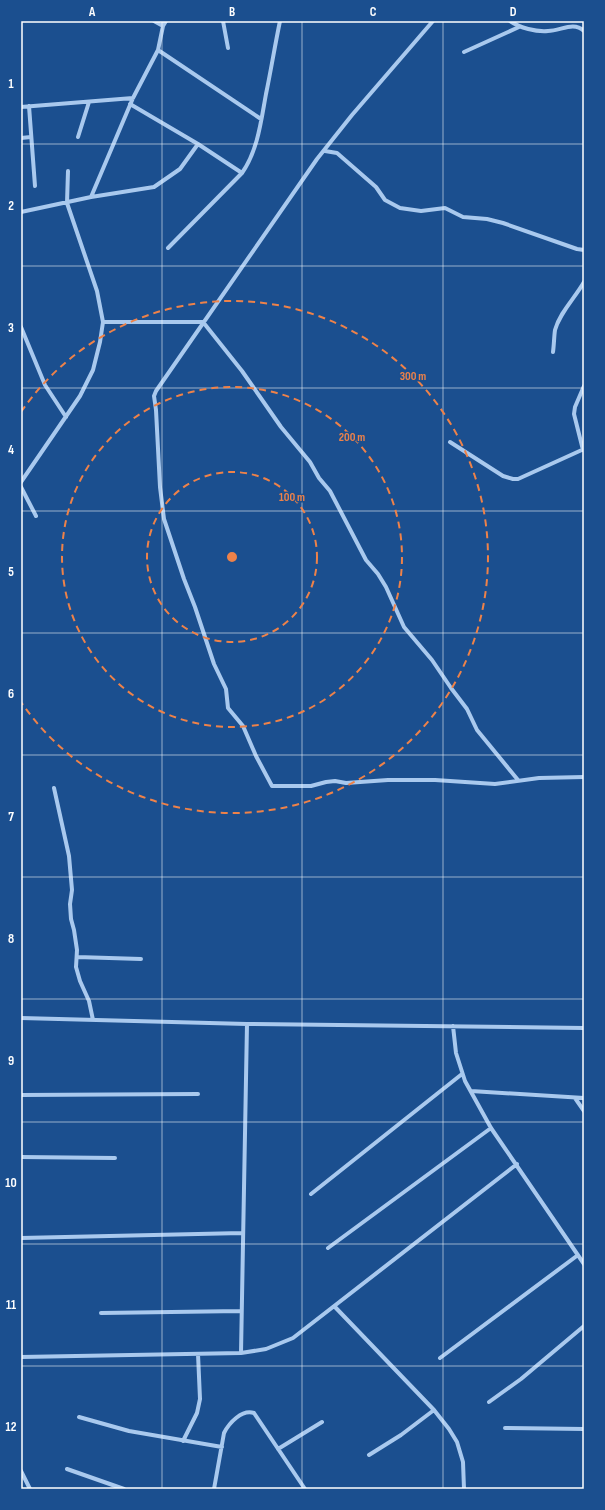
<svg xmlns="http://www.w3.org/2000/svg" width="605" height="1510" font-family="'Sofia Sans Condensed',sans-serif">
<rect width="100%" height="100%" fill="#1b4f8f"/>
<g fill="none" stroke-linecap="round" stroke-linejoin="round">
<!-- minor -->
<path stroke="#a9c9ee" stroke-width="4" d="M 154,21 L 163,26 L 163,23
M 223,21 L 228,48
M 433,21 L 352,115 L 317,159 L 156,391 L 154,396 L 156,410 L 160,487 L 164,519 L 184,579 L 195,607 L 214,664 L 226,689 L 228,708 L 243,726 L 256,756 L 272,786 L 311,786 L 326,782 L 335,781 L 346,783 L 388,780 L 435,780 L 495,784 L 539,778 L 584,777
M 510,21 C 520,28 536,32 548,31 C 561,31 573,21 584,31
M 158,50 L 261,119
M 464,52 L 519,27
M 130,104 L 198,144 L 242,173
M 29,106 L 35,186
M 21,107 L 133,98
M 78,137 L 89,102
M 21,138 L 31,137
M 325,151 L 337,153 L 376,187 L 385,200 L 400,208 L 421,211 L 445,208 L 463,217 L 487,219 L 503,223 L 577,249 L 584,250
M 91,197 L 133,98 L 158,50 L 163,26 L 166,21
M 21,212 L 91,197 L 154,187 L 180,169 L 198,144
M 168,248 L 242,173 C 258,150 261,121 266,94 C 271,70 275,45 280,21
M 103,322 L 203,322 L 242,371 L 281,427 L 310,462 L 319,478 L 330,491 L 366,560 L 378,574 L 386,587 L 404,627 L 432,660 L 451,688 L 467,709 L 477,730 L 518,780
M 21,327 L 45,385 L 66,417
M 553,352 C 554,345 554,337 555,330 C 560,312 575,298 584,282
M 450,442 L 503,476 L 513,479 L 518,479 L 584,449
M 583,450 L 574,414 L 575,407 L 584,386
M 21,482 L 80,396 L 93,370 L 100,342 L 103,322 L 97,291 L 67,203 L 68,171
M 21,487 L 36,516
M 54,788 L 69,856 L 72,890 L 70,904 L 71,919 L 74,930 L 77,950 L 76,967 L 80,981 L 89,1001 L 93,1020
M 77,957 L 141,959
M 21,1018 L 247,1024 L 584,1028
M 453,1026 L 456,1053 L 465,1081 L 491,1128 L 584,1264
M 471,1091 L 584,1098
M 21,1095 L 198,1094
M 575,1098 L 584,1111
M 21,1157 L 115,1158
M 311,1194 L 462,1074
M 21,1238 L 242,1233
M 328,1248 L 491,1128
M 335,1307 L 434,1410 L 449,1429 L 457,1442 L 463,1462 L 464,1489
M 101,1313 L 241,1311
M 241,1353 L 247,1024
M 21,1357 L 241,1353 L 266,1349 L 293,1338 L 517,1164
M 440,1358 L 578,1255
M 489,1402 L 521,1379 L 584,1326
M 79,1417 L 129,1431 L 222,1447
M 505,1428 L 584,1429
M 183,1441 L 197,1413 L 200,1399 L 198,1354
M 278,1449 L 322,1422
M 369,1455 L 401,1435 L 434,1410
M 67,1469 L 124,1489
M 21,1471 L 30,1489
M 214,1489 L 224,1433 C 229,1423 242,1409 254,1413 L 305,1489"/>
</g>
<!-- grid -->
<path fill="none" stroke="#fff" stroke-width="1" stroke-opacity="0.55" d="M 162,21 L 162,1489M 302,21 L 302,1489M 443,21 L 443,1489M 21,144 L 584,144M 21,266 L 584,266M 21,388 L 584,388M 21,511 L 584,511M 21,633 L 584,633M 21,755 L 584,755M 21,877 L 584,877M 21,999 L 584,999M 21,1122 L 584,1122M 21,1244 L 584,1244M 21,1366 L 584,1366"/>
<!-- distance rings -->
<g fill="none" stroke="#ee8249" stroke-width="2" stroke-dasharray="7 5">
<circle cx="232" cy="557" r="85"/>
<circle cx="232" cy="557" r="170"/>
<path d="M21 412A256 256 0 1 1 21 702"/>
</g>
<circle cx="232" cy="557" r="6" fill="#ee8249" stroke="#1b4f8f" stroke-width="2"/>
<g font-size="12" text-anchor="middle" font-weight="bold" fill="#ee8249" stroke="#1b4f8f" stroke-width="3" stroke-linejoin="round" paint-order="stroke">
<text x="413" y="380">300 m</text>
<text x="352" y="441">200 m</text>
<text x="292" y="501">100 m</text>
</g>
<!-- border -->
<rect width="605" height="1510" fill="none" stroke="#1b4f8f" stroke-width="44"/>
<rect x="22" y="22" width="561" height="1466" fill="none" stroke="#fff" stroke-width="1.5"/>
<g font-size="13" text-anchor="middle" font-weight="bold" fill="#fff">
<text x="92" y="16">A</text>
<text x="232" y="16">B</text>
<text x="373" y="16">C</text>
<text x="513" y="16">D</text>
<text x="11" y="88">1</text>
<text x="11" y="210">2</text>
<text x="11" y="332">3</text>
<text x="11" y="454">4</text>
<text x="11" y="576">5</text>
<text x="11" y="698">6</text>
<text x="11" y="821">7</text>
<text x="11" y="943">8</text>
<text x="11" y="1065">9</text>
<text x="11" y="1187">10</text>
<text x="11" y="1309">11</text>
<text x="11" y="1431">12</text>
</g>
</svg>
